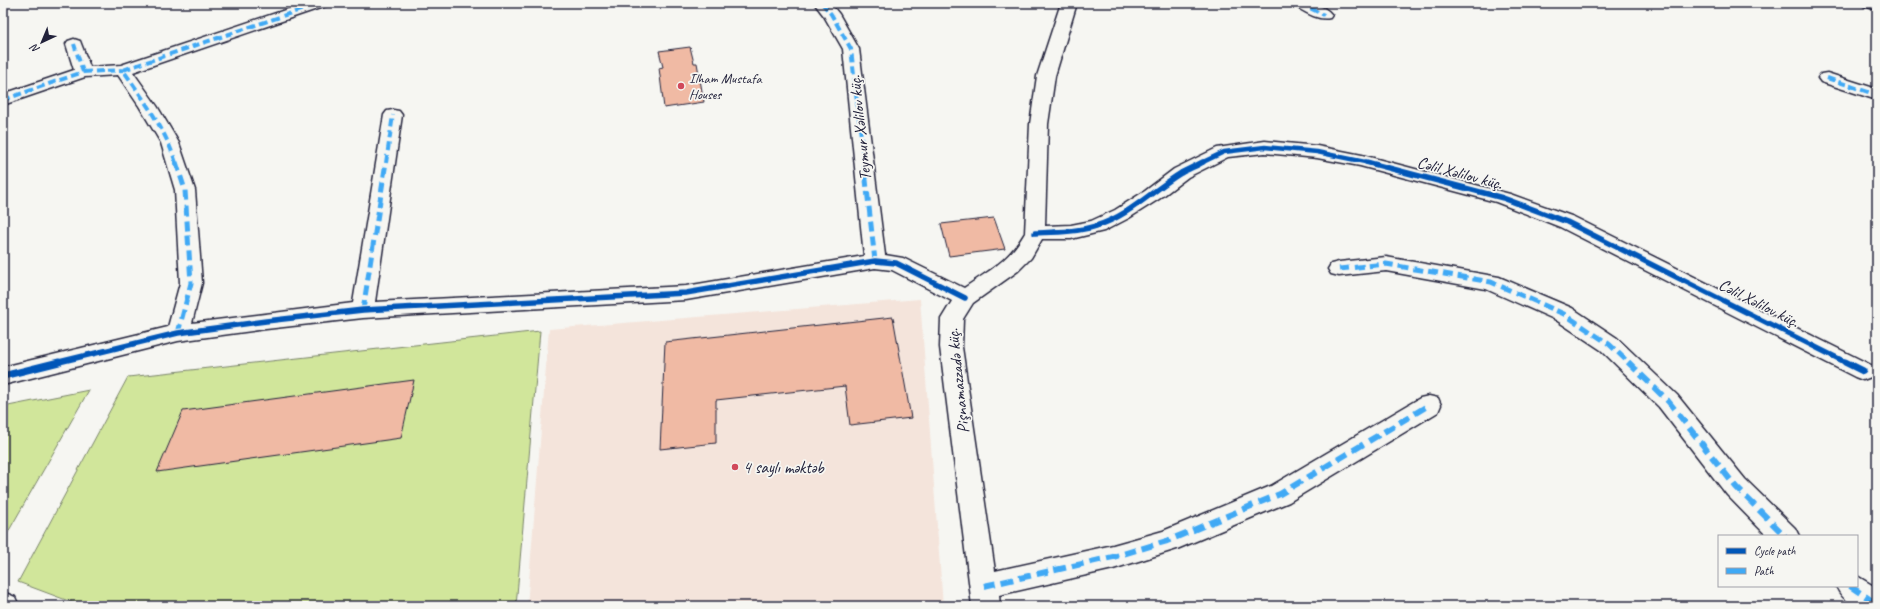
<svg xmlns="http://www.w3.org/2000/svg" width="1880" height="609" font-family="Caveat,sans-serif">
<rect width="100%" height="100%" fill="#f6f6f2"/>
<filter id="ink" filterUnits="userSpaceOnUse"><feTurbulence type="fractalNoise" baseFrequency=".025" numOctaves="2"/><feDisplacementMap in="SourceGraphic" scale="8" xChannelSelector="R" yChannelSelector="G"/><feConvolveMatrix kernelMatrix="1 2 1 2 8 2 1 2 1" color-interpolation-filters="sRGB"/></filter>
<g filter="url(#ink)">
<!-- built -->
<path fill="#f4e4db" d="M 920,299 L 943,606 L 527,606 L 549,329 Z"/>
<!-- green -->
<path fill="#d1e69b" stroke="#7a846b" d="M 540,331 L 516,606 L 82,606 L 18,582 L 128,377 Z
M 89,390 L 3,541 L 3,407 Z"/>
<!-- building -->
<path fill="#f0baa4" stroke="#22223b" d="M 690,47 L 694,63 L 697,63 L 704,102 L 664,108 L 659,68 L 663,67 L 659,51 Z
M 994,218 L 1005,249 L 949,256 L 941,224 Z
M 893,317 L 911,418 L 850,425 L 845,386 L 716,400 L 716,443 L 660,449 L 665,342 Z
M 414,380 L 401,438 L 157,472 L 183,411 Z"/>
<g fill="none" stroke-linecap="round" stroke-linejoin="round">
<defs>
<path id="minor" d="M 306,3 L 329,3 L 326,6 L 133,72 L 157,106 L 179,143 L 195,190 L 202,283 L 192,323 L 353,303 L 384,115 L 387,111 L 393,110 L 399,111 L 402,115 L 375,302 L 686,286 L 864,256 L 843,49 L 824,16 L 814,3 L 830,3 L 839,14 L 859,49 L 885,255 L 903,258 L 964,288 C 990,270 1009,261 1025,233 L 1030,124 L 1037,76 L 1061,3 L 1077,3 L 1055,76 L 1048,124 L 1045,226 L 1071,225 L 1091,221 L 1115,210 L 1145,191 L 1174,169 L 1217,148 L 1265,141 L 1317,146 L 1362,155 L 1510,194 L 1574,217 L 1871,365 L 1875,371 L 1871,377 L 1863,380 L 1855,377 L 1560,227 L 1496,202 L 1360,166 L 1317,158 L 1265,153 L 1228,157 L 1188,177 L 1159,199 L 1129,218 L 1104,231 L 1071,239 L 1042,239 L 1031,258 L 1018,271 L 973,303 L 963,319 L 962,347 L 995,571 L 1113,545 L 1163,531 L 1271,486 L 1420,398 L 1429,396 L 1438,398 L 1441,405 L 1438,412 L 1289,502 L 1177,549 L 1113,569 L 999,595 L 1000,606 L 972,606 L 940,347 L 941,319 L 952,301 L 892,270 L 875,268 L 686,300 L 363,318 L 266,329 L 178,341 L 3,385 L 3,367 L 168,327 L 180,283 L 175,190 L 161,143 L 139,106 L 118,75 L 85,77 L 3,105 L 3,94 L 74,70 L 66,44 L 68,41 L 74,39 L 80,41 L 90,67 L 121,65 Z
M 1292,3 C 1306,3 1323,3 1332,15 L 1330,18 C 1318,21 1305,12 1295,6 Z
M 1861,3 L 1877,3 L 1877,10 L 1864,6 Z
M 1827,73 L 1877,89 L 1877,100 L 1821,82 L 1818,78 L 1821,74 Z
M 1386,257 L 1499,277 L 1572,308 L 1617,338 L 1677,395 L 1745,479 L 1795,528 L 1799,536 L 1767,536 L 1727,495 L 1659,407 L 1601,350 L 1556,320 L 1486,289 L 1386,271 L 1339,276 L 1331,274 L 1328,269 L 1331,264 L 1339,262 Z
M 1857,576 L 1877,588 L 1877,606 C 1858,606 1845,606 1836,586 L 1857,586 Z
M 3,592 L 15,597 L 19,606 L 3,606 Z"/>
</defs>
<!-- minor casing -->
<use href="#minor" stroke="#22223b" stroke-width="3"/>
<!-- minor -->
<use href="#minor" fill="#f6f6f2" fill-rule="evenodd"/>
<!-- quiet-far2 -->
<path stroke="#3fa9f5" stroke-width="4" stroke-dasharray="8 4" stroke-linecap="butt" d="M 822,3 L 831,14 L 851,49 L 864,163
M 1300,3 L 1324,15
M 1869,3 L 1877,5
M 83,72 L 123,70
M 1827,78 L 1877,95
M 3,100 L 83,72 L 74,44
M 176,163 C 165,129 144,100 123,70 L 321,3
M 386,163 L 393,115"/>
<!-- quiet-far1 -->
<path stroke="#3fa9f5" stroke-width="5" stroke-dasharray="10 5" stroke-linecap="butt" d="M 176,162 L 185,190 L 191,283 L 178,333
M 864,162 L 875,261
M 1339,269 L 1386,264 L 1491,282 L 1564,314 L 1609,344 L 1629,363
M 363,310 L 386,162"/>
<!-- quiet -->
<path stroke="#3fa9f5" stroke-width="6" stroke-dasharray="12 6" stroke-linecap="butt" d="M 1628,362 L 1668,401 L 1736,487 L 1785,536
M 984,586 L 1113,557 L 1167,541 L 1280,494 L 1429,405
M 1850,586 L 1877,604"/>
<defs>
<path id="cycleway-far2" d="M 1201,163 L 1224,152 L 1265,147 L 1317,152 L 1370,163"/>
<path id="cycleway-far1" d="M 1366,162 L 1503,198 L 1567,222 L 1847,363
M 1035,233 C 1056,232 1076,232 1096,226 C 1129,216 1153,190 1181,173 C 1188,169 1196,166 1203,162
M 55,363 L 178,333 L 266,321 L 363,310 L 686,293 L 875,261 L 896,263 L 965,298"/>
<path id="cycleway" d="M 1845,362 L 1863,371
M 3,376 L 59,362"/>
</defs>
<!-- cycleway-far2 casing -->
<use href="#cycleway-far2" stroke="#f6f6f2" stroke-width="6"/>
<!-- cycleway-far1 casing -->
<use href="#cycleway-far1" stroke="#f6f6f2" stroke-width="8"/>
<!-- cycleway casing -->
<use href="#cycleway" stroke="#f6f6f2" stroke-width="10"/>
<!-- cycleway-far2 -->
<use href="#cycleway-far2" stroke="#0057b8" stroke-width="4.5"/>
<!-- cycleway-far1 -->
<use href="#cycleway-far1" stroke="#0057b8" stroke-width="5.5"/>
<!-- cycleway -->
<use href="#cycleway" stroke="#0057b8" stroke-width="7"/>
</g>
</g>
<!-- markers -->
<g fill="#d1495b" stroke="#f6f6f2" stroke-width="1.5">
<circle cx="681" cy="86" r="4"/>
<circle cx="735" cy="467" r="4"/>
</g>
<g text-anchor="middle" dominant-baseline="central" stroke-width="3.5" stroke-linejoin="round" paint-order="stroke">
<!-- far-poi labels -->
<g font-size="14" fill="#22223b" stroke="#f6f6f2" text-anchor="start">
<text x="689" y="78">Ilham Mustafa<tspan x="689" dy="16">Houses</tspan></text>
</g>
<!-- street labels -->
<g font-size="17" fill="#22223b" stroke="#f6f6f2">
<text transform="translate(860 128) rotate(-96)">Teymur Xəlilov küç.</text>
<text transform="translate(1460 173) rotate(15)">Cəlil Xəlilov küç.</text>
<text transform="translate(1759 303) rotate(27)">Cəlil Xəlilov küç.</text>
<text transform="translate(958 381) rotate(-96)">Pişnamazzadə küç.</text>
</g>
<!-- poi labels -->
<g font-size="17" fill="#22223b" stroke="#f6f6f2" text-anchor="start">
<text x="743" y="467">4 saylı məktəb</text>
</g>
</g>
<!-- margin -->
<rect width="1880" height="609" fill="none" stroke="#f6f6f2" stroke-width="16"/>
<rect x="8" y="8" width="1864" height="593" fill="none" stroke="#22223b" stroke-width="1.5" filter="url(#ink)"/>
<!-- legend -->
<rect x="1718" y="535" width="140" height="52" fill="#f6f6f2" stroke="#a1a1a9"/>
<rect x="1726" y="548" width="20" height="6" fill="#0057b8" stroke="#a1a1a9"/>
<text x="1754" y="555" font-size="12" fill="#22223b">Cycle path</text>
<rect x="1726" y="568" width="20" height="6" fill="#3fa9f5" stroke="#a1a1a9"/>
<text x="1754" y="575" font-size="12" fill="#22223b">Path</text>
<!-- north arrow -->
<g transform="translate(42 42) rotate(224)" stroke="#f6f6f2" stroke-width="3" paint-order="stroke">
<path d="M0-3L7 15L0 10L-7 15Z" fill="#22223b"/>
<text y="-6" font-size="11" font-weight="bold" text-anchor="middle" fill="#22223b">N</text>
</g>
</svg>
